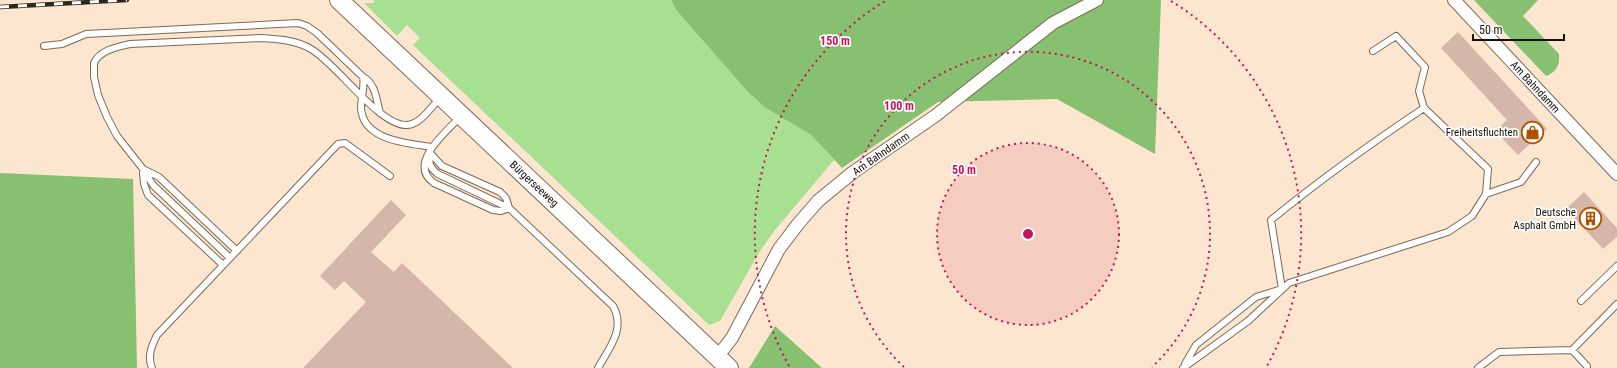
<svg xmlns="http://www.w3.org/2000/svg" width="1617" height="368" font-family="'Roboto Condensed',sans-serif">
<rect width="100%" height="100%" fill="#fce6cf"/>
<!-- green -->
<path fill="#a7e091" d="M 374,0 L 671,0 L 677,11 L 747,91 L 810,134 L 834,160 L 775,230 L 760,251 L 720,321 L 709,325 L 413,45 L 420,38 L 407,25 L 397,36 L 364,3 L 374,3 Z"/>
<!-- forest -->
<path fill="#86c070" d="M 671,0 L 1161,0 L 1155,154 L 1057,99 L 938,102 L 842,168 L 810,134 L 766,108 L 747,91 L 677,11 Z
M 1474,0 L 1538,0 L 1523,16 L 1559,54 C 1560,66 1556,72 1546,76 Z
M 0,173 L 133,179 L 137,368 L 0,368 Z
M 775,326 L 822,368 L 749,368 Z"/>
<!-- building -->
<path fill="#d5b6ab" d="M 1458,32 L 1547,129 L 1518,155 L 1495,131 L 1507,120 L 1441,48 Z
M 1584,192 L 1617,228 L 1617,237 L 1603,249 L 1566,209 Z
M 391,200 L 406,215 L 371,252 L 394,272 L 402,263 L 513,368 L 303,368 L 366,302 L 344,281 L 335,290 L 320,276 Z"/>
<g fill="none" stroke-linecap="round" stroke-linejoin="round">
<defs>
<path id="lane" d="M 44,46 L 62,44 L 86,34 L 298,23 L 307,26 L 317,33 L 363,77 C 376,84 376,99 380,113
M 363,77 C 365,88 361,97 361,108 C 363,141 408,143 432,147
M 460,117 C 445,133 407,164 434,183 L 493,210 L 501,211 L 509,208
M 430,153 C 428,163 430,168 438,174 L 509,208 L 613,306 C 626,329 609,348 598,368
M 430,153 L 442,166 L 500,192 L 506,198 L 509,208
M 143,169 L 159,177 L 237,251
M 143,173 L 144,184 L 148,195 L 223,265
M 1486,194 L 1521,182 L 1536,162
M 230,258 L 153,185 L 143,169 L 117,136 L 107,117 L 98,95 L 94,77 L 94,63 C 100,50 117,47 130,44 L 260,38 C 278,39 296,40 311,49 C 337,64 379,126 407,125 C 421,124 431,107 440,98
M 1581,301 L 1617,266
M 1572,350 L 1587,366 L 1587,368
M 1185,364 L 1196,345 L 1256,297 L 1282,289 L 1271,220 C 1321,179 1370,144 1424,108
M 152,368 C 147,356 152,345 157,335 L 338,144 L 345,143 L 390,176
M 1183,368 L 1248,321 L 1289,283 L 1448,232 L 1472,216 L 1486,194 L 1488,169 L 1424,108 L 1419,91 L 1425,67 L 1396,36 L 1373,51
M 1478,368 L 1499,352 L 1572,350 L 1617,304"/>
<path id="street" d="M 1454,0 L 1617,174
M 717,357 L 732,338 L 779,249 L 798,224 L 818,201 L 852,173 L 935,116 L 1053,23 L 1097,0"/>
<path id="secondary" d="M 339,0 L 729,368"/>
</defs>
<!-- lane casing -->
<use href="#lane" stroke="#7d6a55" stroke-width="8"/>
<!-- street casing -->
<use href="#street" stroke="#7d6a55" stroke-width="14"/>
<!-- secondary casing -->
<use href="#secondary" stroke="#7d6a55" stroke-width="20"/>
<!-- lane -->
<use href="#lane" stroke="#fff" stroke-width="6"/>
<!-- street -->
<use href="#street" stroke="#fff" stroke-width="12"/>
<!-- secondary -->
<use href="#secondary" stroke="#fff" stroke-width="18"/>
<defs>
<path id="rail" d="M 0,7 L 127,0"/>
</defs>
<!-- rail casing -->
<use href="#rail" stroke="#2e251c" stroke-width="4.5"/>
<!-- rail -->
<use href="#rail" stroke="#fff" stroke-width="3" stroke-dasharray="9" stroke-linecap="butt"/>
</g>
<!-- distance rings -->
<circle cx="1028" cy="234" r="91" fill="#c2185b" fill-opacity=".12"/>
<g fill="none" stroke="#c2185b" stroke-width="2" stroke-dasharray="2 4">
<circle cx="1028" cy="234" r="91"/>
<path d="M904 367A182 182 0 1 1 1152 367"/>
<path d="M789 366A273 273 0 0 1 885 1M1171 1A273 273 0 0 1 1267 366"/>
</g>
<!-- icons -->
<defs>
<symbol id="shop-ring" viewBox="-11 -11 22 22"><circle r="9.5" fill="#fff" stroke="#af5002" stroke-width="1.5"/><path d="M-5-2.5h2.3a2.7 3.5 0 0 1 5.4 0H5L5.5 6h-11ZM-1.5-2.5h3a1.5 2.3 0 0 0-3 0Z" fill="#af5002"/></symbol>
<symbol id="building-ring" viewBox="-11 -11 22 22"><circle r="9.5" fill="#fff" stroke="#af5002" stroke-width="1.5"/><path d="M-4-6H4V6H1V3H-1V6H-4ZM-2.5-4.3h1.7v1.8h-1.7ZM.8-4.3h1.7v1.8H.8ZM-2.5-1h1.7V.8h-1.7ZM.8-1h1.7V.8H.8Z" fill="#af5002"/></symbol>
</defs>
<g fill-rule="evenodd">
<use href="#shop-ring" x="1520" y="120" width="25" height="25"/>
<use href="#building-ring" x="1578" y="206" width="25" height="25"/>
</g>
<g text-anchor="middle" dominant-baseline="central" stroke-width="3.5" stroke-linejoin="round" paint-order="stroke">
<!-- street labels -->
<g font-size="11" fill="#170f08" stroke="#fff">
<text transform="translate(1535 87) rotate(47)">Am Bahndamm</text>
<text transform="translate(881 154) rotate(-35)">Am Bahndamm</text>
<text transform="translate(534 184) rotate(43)">Bürgerseeweg</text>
</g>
<!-- poi labels -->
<g font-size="11" fill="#170f08" stroke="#fff" text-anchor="end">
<text x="1518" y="132">Freiheitsfluchten</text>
<text x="1576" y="212">Deutsche<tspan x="1576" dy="13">Asphalt GmbH</tspan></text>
</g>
</g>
<circle cx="1028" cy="234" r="6" fill="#c2185b" stroke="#fff" stroke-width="2"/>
<g font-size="12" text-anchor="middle" font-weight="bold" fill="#c2185b" stroke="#fff" stroke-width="3.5" stroke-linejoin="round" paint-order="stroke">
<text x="835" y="45">150 m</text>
<text x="899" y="110">100 m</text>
<text x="964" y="174">50 m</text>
</g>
<!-- scale -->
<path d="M1473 34v6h91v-6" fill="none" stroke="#170f08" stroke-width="2"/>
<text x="1479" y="34" font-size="12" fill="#170f08" stroke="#ffffff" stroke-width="3" paint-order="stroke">50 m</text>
</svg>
